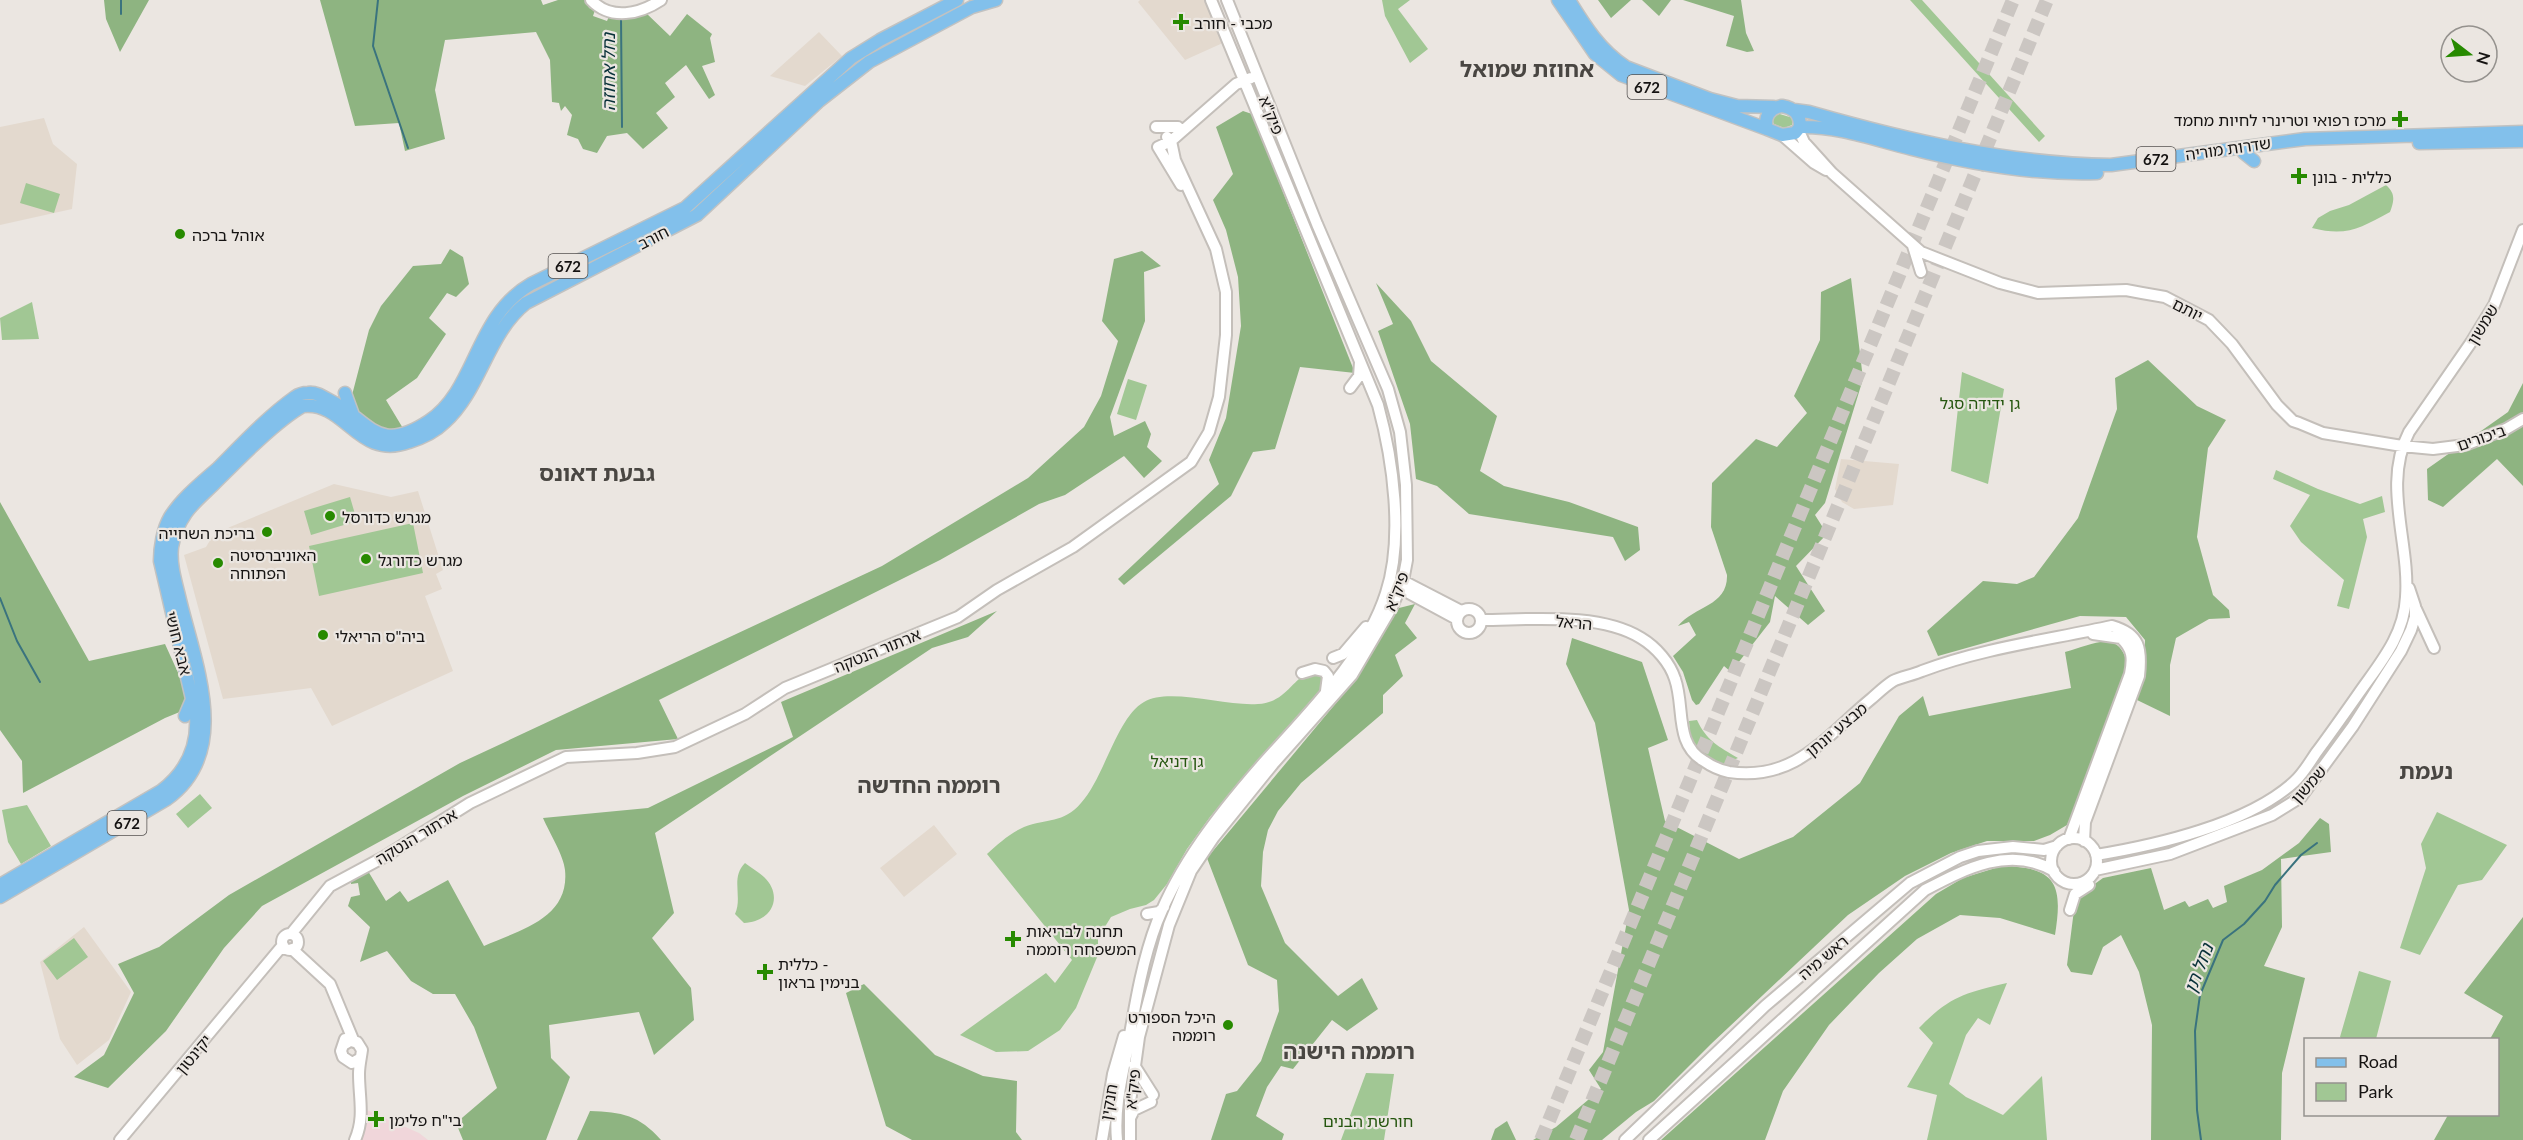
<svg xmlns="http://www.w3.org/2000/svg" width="2523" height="1140" font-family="Lato,'Noto Sans Hebrew',sans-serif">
<rect width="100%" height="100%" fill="#ebe6e1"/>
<!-- built -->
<path fill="#e3d9ce" d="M 1140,0 L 1205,0 L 1225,42 L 1185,60 L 1138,2 Z
M 819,32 L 842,56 L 805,86 L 770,76 Z
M 44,118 L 53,144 L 77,164 L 72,209 L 0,225 L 0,127 Z
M 1841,459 L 1899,464 L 1893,505 L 1854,509 L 1842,502 L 1835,489 Z
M 334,484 L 391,497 L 418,491 L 443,570 L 436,574 L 442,589 L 425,596 L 453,671 L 332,726 L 311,688 L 223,699 L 184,555 L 206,547 L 212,537 L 230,527 Z
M 934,825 L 957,854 L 904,897 L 880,868 Z
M 84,927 L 131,992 L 109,1040 L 77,1065 L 60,1039 L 40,962 Z"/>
<!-- medical -->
<path fill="#f0d6da" d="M 367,1110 L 419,1133 L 428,1140 L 358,1140 Z"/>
<!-- green -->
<path fill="#a1c794" d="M 1382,0 L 1410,0 L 1398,9 L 1428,49 L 1410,63 L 1385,16 Z
M 1910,0 L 1922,0 L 2045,136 L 2039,142 Z
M 1776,113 L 1793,118 L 1792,125 L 1784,128 L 1774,124 L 1771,118 Z
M 26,183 L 60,194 L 54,213 L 20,203 Z
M 2386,185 C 2396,194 2394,201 2390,212 C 2360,228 2347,237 2312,228 L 2318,218 L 2330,211 L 2349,205 Z
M 32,302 L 39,339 L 2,340 L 0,318 Z
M 1962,372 L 2004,389 L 1988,484 L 1951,471 Z
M 1128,379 L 1147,385 L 1136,420 L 1117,414 Z
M 2276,470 L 2318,489 L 2360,504 L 2382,496 L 2385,512 L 2363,519 L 2367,537 L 2349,609 L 2337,606 L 2344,580 L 2301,542 L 2290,526 L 2310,495 L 2273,479 Z
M 350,497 L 357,521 L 311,535 L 304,511 Z
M 413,523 L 423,573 L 319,596 L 309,546 Z
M 1311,672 L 1324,676 L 1322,690 L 1252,767 L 1210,817 L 1187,849 L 1167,884 L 1154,900 L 1146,905 L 1130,909 L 1111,917 L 1098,938 L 1098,955 L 1076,1008 L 1060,1030 L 1028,1051 L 996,1052 L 960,1035 L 1046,973 L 1055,983 L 1072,960 L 987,854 C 998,844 1010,833 1024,827 C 1047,818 1063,824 1081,803 C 1104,778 1117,717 1144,702 C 1169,687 1228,707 1258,704 C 1287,702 1290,680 1311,672 Z
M 1697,720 C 1706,740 1719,747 1738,758 L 1724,764 L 1706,758 L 1691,742 L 1689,721 Z
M 200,794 L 212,808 L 188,828 L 176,814 Z
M 27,805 L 51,846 L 21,864 L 8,842 L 2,810 Z
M 2437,812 L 2507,845 L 2482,880 L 2458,885 L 2420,955 L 2400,948 L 2426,868 L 2421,844 Z
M 745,863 C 751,868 759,872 764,877 C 784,896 772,922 744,923 L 735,914 C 743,897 730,878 745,863 Z
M 74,938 L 88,957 L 57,980 L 43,961 Z
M 2359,971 L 2391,981 L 2376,1039 L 2342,1039 L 2340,1037 Z
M 2007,983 L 1990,1025 L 1978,1018 L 1966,1035 L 1949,1084 L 1966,1097 L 2003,1115 L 2042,1076 L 2047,1140 L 1927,1140 L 1937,1095 L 1907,1087 L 1933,1043 L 1919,1028 C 1950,996 1965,993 2007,983 Z
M 1366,1073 L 1394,1074 L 1384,1140 L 1341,1140 Z"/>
<!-- forest -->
<path fill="#8eb481" d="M 104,0 L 149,0 L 120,52 L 106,19 Z
M 320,0 L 541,0 L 543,5 L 558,0 L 587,0 L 589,8 L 595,10 L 593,16 L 607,21 L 610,14 L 635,17 L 645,12 L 670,36 L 687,14 L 712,34 L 710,38 L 715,62 L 702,66 L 715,95 L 709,99 L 686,65 L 665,83 L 675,97 L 656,113 L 668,128 L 643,149 L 627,133 L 607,136 L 597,153 L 583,149 L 578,139 L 567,135 L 572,115 L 565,106 L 561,111 L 559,103 L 552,102 L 550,60 L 536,32 L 445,40 L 435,90 L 445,139 L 405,151 L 399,123 L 355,126 Z
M 1598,0 L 1631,0 L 1611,18 Z
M 1642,0 L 1671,0 L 1659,16 Z
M 1683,0 L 1741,0 L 1746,33 L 1754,51 L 1747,52 L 1726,46 L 1734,16 Z
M 1243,111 L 1252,114 L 1355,373 L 1300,367 L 1275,449 L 1253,452 L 1231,496 L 1124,585 L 1118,579 L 1219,484 L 1209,460 L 1226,418 L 1241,326 L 1238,277 L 1226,230 L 1213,200 L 1233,174 L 1216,127 Z
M 450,249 L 463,257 L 469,284 L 456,297 L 447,293 L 429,318 L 446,334 L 417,378 L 386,400 L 404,430 L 387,431 L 360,419 L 351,399 L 369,330 L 381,306 L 413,266 L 441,264 Z
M 1142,251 L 1161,266 L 1144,272 L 1145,321 L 1110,417 L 1114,436 L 1145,421 L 1151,434 L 1147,447 L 1162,461 L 1144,478 L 1124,456 L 1065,495 L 1039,504 L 940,560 L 659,700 L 678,739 L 556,750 L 463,796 L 262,906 L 224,948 L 166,1031 L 108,1088 L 74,1077 L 104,1055 L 134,993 L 118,964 L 159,947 L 229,895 L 460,763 L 882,566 L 1028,478 L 1084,427 L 1101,396 L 1118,341 L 1102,321 L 1114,259 Z
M 1851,278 L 1863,379 L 1825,503 L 1815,515 L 1827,534 L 1796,566 L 1825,611 L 1808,625 L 1775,596 L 1770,622 L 1731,672 L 1724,666 L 1699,704 L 1696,705 L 1692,700 L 1683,672 L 1673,656 L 1696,635 L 1689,622 L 1678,626 C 1695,606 1728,606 1727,575 L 1711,527 L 1712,483 L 1756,439 L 1777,447 L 1807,413 L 1794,396 L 1820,340 L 1821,292 Z
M 1376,283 L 1411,321 L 1431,361 L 1497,416 L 1480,471 L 1504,486 L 1569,502 L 1638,527 L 1640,550 L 1625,561 L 1613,537 L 1469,514 L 1437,486 L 1416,479 L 1410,424 L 1378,331 L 1393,324 Z
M 2148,360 L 2197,406 L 2226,420 L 2208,448 L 2197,537 L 2213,595 L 2229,610 L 2230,618 L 2209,619 L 2176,638 L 2170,665 L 2170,716 L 2137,700 L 2144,671 L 2145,640 L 2126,617 L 2080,616 L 1938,656 L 1927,631 L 1983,581 L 2017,584 L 2034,577 L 2078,518 L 2117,409 L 2115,378 Z
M 2523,383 L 2523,486 L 2497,459 L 2443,507 L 2428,500 L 2427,469 L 2508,412 Z
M 0,502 L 89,661 L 165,644 L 190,699 L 187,709 L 165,718 L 23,793 L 22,761 L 0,730 Z
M 1415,604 L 1405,623 L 1417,638 L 1395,655 L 1403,676 L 1383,695 L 1383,713 L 1301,783 L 1278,811 L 1268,830 L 1263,852 L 1261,886 L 1285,943 L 1338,996 L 1362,978 L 1378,1009 L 1347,1031 L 1332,1020 L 1293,1069 L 1281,1066 L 1267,1087 L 1256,1116 L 1284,1134 L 1282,1140 L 1211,1140 L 1226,1094 L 1237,1091 L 1261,1061 L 1279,1011 L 1277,980 L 1248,965 L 1207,858 L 1356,679 L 1399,608 Z
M 997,611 L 968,637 L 932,648 L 655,833 L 674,913 L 652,938 L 691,988 L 694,1020 L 654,1055 L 639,1012 L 549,1025 L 551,1058 L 570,1077 L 546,1140 L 463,1140 L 456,1123 L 497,1088 L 474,1027 L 455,994 L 433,994 L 411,981 L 387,951 L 360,962 L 370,927 L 348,906 L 351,897 L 360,895 L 358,883 L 351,884 L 351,879 L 368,871 L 386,901 L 400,891 L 408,902 L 448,880 L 484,946 C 519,930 570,919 565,870 C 564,856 549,832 543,818 L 648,808 L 793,737 L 781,702 Z
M 1572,638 L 1642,662 L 1668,740 L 1648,748 L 1665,821 L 1739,859 L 1793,837 L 1860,783 L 1899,716 L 1923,696 L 1929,716 L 2071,688 L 2065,652 C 2094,644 2122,627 2128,669 L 2075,808 L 2067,825 L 2050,835 L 2034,841 L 1987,841 L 1951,853 L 1905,876 L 1848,915 L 1711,1044 L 1654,1101 L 1636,1112 L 1602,1140 L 1533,1140 L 1556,1127 L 1601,1089 L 1589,1070 L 1603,1052 L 1629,910 L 1595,723 L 1566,664 Z
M 2320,818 L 2329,824 L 2331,852 L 2281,859 L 2282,927 L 2264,966 L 2305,978 L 2282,1073 L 2281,1140 L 2151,1140 L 2152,1025 L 2139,972 L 2121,935 L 2103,947 L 2092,975 L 2071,972 L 2067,965 L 2074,910 L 2078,896 L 2103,878 L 2151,868 L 2164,910 L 2185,901 L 2189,907 L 2208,899 L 2213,908 L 2227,902 L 2224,886 L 2262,870 L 2299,843 Z
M 2002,866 C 2057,867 2063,885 2055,935 L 2000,918 L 1960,915 L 1917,939 L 1879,973 L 1829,1025 L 1783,1091 L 1765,1140 L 1661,1140 L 1936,894 L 1963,878 Z
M 2523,917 L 2523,1140 L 2434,1140 L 2448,1115 L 2498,1114 L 2498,1040 L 2490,1039 L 2503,1016 L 2464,993 Z
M 864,984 L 935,1055 L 983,1076 L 1017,1081 L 1016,1132 L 1022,1140 L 912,1140 L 886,1126 L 846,993 Z
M 590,1111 C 622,1112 639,1115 661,1140 L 577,1140 Z
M 1507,1121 L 1516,1140 L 1491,1140 L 1495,1129 Z"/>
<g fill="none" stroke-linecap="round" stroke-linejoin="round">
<!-- stream -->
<path stroke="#3a737e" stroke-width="2" d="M 378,0 L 373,46 L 408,148
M 121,14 L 121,0
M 621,17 L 622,127
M 0,598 L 17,641 L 40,682
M 2201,1140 L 2197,1110 L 2195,1031 L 2200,995 L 2223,940 L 2244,924 L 2265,901 L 2275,885 L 2301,855 L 2317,843"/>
<!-- highway-tunnel -->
<path stroke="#cbc6c2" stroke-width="14" stroke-dasharray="14 7" stroke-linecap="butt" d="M 1541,1140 L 2013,0
M 1576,1140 L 2047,0"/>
<defs>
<path id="secondary" d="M 591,0 C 611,21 640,14 661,0
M 1156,127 L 1178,127
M 1799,131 L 1804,142 L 1832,173 L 1921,252 L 2000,283 L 2038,293 L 2126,290 L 2142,293 L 2165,297 L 2209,320 L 2232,344 L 2277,405 L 2293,421 L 2299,423 L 2323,433 L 2402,446 L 2433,449 L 2465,445 L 2506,429 L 2523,419
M 1782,135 L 1814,163 L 1826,170
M 1158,147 L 1171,141 L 1236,84 L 1251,78
M 1158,147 L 1181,185
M 1913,246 L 1921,272
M 1350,388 L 1359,376 L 1360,362
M 1399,582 L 1403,581 L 1461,611
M 1396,586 L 1457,619
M1457 621a12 12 0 1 1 24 0a12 12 0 1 1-24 0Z
M 2416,609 L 2434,648
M 1481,620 C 1529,620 1599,612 1641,638 C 1656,647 1670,663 1675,679 C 1685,707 1674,744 1704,761 C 1711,766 1719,770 1729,772 C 1795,782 1826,736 1871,699 C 1878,693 1885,686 1893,681 C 1901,677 1913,675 1922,671 C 1983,648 2048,640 2112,626 C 2140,634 2142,649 2139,676 L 2085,822 L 2084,841
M 1333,658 L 1343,654 L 1366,627
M 1302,673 L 1315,669 L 1324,671 L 1328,676 L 1326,691
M2051 861a23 23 0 1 1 46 0a23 23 0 1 1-46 0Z
M 2069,839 L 2130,674 C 2133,659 2133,649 2121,638 L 2093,634
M 2096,855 C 2157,845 2248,824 2294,782 C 2303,774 2310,762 2316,753 C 2331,733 2345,713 2359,693 C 2380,663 2404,636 2406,597 C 2410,542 2382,484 2409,432 L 2472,341 L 2494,305 L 2523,230
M 2095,870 L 2170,854 L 2272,815 L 2301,797 L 2353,726 L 2401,651 L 2411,630 L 2415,617 L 2415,606 L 2409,588
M 2070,910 L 2075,894 L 2089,885
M 1147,914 L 1159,912 L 1164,907
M 291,934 L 330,886 L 384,857 L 470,803 L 566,757 L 637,753 L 675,747 L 745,714 L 785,688 L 958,617 L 997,590 L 1073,547 L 1191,462 L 1209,432 L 1219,397 L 1226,335 L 1226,292 L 1216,249 L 1175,160 L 1171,141 L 1167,137
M282 942a8 8 0 1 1 16 0a8 8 0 1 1-16 0Z
M 292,949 L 330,984 L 354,1042
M 345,1039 L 341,1051 L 343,1057 L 352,1063 L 359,1059
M 345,1044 L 350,1041 L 357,1042 L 362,1050 C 361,1058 359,1065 359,1074 C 359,1098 365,1117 355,1140
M 1134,1065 L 1153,1095
M 1130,1118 L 1134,1110 L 1151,1102
M 120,1140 L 283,945
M 1102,1140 L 1113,1074 L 1124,1036
M 1117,1140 C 1114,1108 1122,1077 1128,1046 C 1135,1005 1142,961 1157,922 C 1179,865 1219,814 1259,768 C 1304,717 1365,659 1386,593 C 1404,538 1393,460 1378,405 L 1211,0
M 1130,1140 L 1130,1102 L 1139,1037 L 1169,925 L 1191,871 L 1214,837 L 1273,764 L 1352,675 L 1392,607 L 1403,581 L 1407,560 L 1406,485 L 1400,432 L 1388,389 L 1317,224 L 1227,0
M 1625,1140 L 1765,1006 L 1910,883 L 1960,857 L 1978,851 L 2013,847 L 2044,850 L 2057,846
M 1649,1140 L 1925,890 C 1965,869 2010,845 2054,871"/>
<path id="primary" d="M 1558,0 L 1595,54 L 1621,75 L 1767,129
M 1569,0 C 1585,26 1600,50 1626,67 L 1710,99 L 1737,106 L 1774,107
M 1782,106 C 1794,108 1800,114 1800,127 L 1795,133 L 1782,135 L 1767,129 C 1764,117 1769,108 1782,106 Z
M 1794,110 L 1809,112 C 1907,140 2009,164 2111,165 L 2305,139 L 2523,132
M 1800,127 C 1839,126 1875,140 1912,149 C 1971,164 2036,175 2097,173
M 2419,143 L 2523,141
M 2244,153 L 2254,161
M 345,393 L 353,415
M 185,716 L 193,697
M 0,885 L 161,791 C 185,773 198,747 196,716 L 160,561 C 160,547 163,529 170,517 C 182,498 201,483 218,468 C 242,444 267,417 295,397 C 299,394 303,393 308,393 C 316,392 322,396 329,400 C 370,420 376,456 429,421 C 477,389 474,317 531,284 L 685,208 L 851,58 L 880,40 L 957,0
M 0,897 L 167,799 C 234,751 194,661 179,596 C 175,580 170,563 172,547 C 174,535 179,523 186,513 C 193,503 205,493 214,484 C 237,461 276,421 303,406 C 346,401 358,461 409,442 C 422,438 435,432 445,422 C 481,389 487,334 526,303 L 697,215 L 819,101 L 869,62 L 972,7 L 996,0"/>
</defs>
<!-- secondary casing -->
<use href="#secondary" stroke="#c4bfba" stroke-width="14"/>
<!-- primary casing -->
<use href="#primary" stroke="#c2c2c1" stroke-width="15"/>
<!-- secondary -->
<use href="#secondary" stroke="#fff" stroke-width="10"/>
<!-- primary -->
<use href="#primary" stroke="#82c0eb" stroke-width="12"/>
</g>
<!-- markers -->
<g fill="#278a00" stroke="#ebe6e1" stroke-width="2">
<path d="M1178 13h6v6h6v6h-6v6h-6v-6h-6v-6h6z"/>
<path d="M2397 110h6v6h6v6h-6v6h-6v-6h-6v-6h6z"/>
<path d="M2296 167h6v6h6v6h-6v6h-6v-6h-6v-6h6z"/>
<circle cx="180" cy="234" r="6"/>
<circle cx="330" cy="516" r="6"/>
<circle cx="267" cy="532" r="6"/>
<circle cx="366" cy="559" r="6"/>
<circle cx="218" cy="563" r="6"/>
<circle cx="323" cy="635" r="6"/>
<path d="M1010 930h6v6h6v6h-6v6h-6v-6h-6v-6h6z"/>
<path d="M762 963h6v6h6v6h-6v6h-6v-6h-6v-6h6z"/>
<circle cx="1228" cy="1025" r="6"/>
<path d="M373 1110h6v6h6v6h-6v6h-6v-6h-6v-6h6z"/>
</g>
<g text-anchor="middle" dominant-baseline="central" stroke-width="4.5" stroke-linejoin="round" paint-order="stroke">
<!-- shield labels -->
<g fill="#ebe6e1" stroke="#555250" stroke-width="1.5">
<rect x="1627.5" y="75" width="39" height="24" rx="4.5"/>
<rect x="2136.5" y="147" width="39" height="24" rx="4.5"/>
<rect x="548.5" y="254" width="39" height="24" rx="4.5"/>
<rect x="107.5" y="811" width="39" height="24" rx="4.5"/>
</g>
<g font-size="15" font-weight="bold" fill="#151312">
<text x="1647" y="87">672</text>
<text x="2156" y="159">672</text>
<text x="568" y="266">672</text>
<text x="127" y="823">672</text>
</g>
<!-- poi labels -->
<g font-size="16" fill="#151312" stroke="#ebe6e1" text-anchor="start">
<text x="1194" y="22">מכבי - חורב</text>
<text x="2386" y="119" text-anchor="end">מרכז רפואי וטרינרי לחיות מחמד</text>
<text x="2312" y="176">כללית - בונן</text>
<text x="192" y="234">אוהל ברכה</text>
<text x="342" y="516">מגרש כדורסל</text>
<text x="255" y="532" text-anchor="end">בריכת השחייה</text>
<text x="230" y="554">האוניברסיטה<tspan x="230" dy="18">הפתוחה</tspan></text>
<text x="378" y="559">מגרש כדורגל</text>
<text x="335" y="635">ביה"ס הריאלי</text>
<text x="1026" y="930">תחנה לבריאות<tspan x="1026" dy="18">המשפחה רוממה</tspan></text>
<text x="778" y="963">כללית -<tspan x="778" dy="18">בנימין בראון</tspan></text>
<text x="1216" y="1016" text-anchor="end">היכל הספורט<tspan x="1216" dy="18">רוממה</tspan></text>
<text x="389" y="1119">בי"ח פלימן</text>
</g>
<!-- street labels -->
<g font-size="16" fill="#151312" stroke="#ebe6e1">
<text transform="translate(1272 115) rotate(68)">פיק"א</text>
<text transform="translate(2228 148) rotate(-8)">שדרות מוריה</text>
<text transform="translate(653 237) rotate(-27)">חורב</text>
<text transform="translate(2188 309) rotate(27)">יותם</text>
<text transform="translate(2482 324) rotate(-59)">שמשון</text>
<text transform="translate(2481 437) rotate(-19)">ביכורים</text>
<text transform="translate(1396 591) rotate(-69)">פיק"א</text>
<text transform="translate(1574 622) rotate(5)">הראל</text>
<text transform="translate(179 643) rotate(76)">אבא חושי</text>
<text transform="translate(877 650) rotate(-22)">ארתור הנטקה</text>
<text transform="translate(1836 729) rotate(-40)">מבצע יונתן</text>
<text transform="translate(2308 784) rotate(-49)">שמשון</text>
<text transform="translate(416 836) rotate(-31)">ארתור הנטקה</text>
<text transform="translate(1823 957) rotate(-40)">ראש מיה</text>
<text transform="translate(193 1054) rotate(-50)">יקינטון</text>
<text transform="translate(1132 1089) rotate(-84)">פיק"א</text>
<text transform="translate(1108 1102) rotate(-80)">חנקין</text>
</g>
<!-- park labels -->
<g font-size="16" fill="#25560f" stroke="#ebe6e1">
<text x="1980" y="402">גן ידידה סגל</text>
<text x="1177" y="760">גן דניאל</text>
<text x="1368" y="1120">חורשת הבנים</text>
</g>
<!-- water labels -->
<g font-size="18" font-style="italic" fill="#083139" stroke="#ebe6e1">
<text transform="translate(608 72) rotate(-90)">נחל אחוזה</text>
<text transform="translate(2198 968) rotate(-69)">נחל תן</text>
</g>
<!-- district labels -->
<g font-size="22" font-weight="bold" fill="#494642" stroke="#ebe6e1">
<text x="1527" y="68">אחוזת שמואל</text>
<text x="597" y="472">גבעת דאונס</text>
<text x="2426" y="770">נעמת</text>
<text x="929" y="784">רוממה החדשה</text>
<text x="1349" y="1050">רוממה הישנה</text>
</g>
</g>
<!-- legend -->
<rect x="2304" y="1038" width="195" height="78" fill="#ebe6e1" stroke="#95928e" stroke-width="1.5"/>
<rect x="2316" y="1058" width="30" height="9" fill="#82c0eb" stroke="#95928e" stroke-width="1.5"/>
<text x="2358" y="1068" font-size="18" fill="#151312">Road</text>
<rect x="2316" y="1083" width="30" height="18" fill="#a1c794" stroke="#95928e" stroke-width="1.5"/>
<text x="2358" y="1098" font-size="18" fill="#151312">Park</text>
<!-- north arrow -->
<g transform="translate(2469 54) rotate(107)"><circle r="28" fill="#ebe6e1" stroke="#95928e" stroke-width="1.5"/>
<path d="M0-4.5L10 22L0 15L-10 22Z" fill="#278a00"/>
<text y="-9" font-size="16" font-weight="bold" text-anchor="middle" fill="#151312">N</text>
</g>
</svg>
